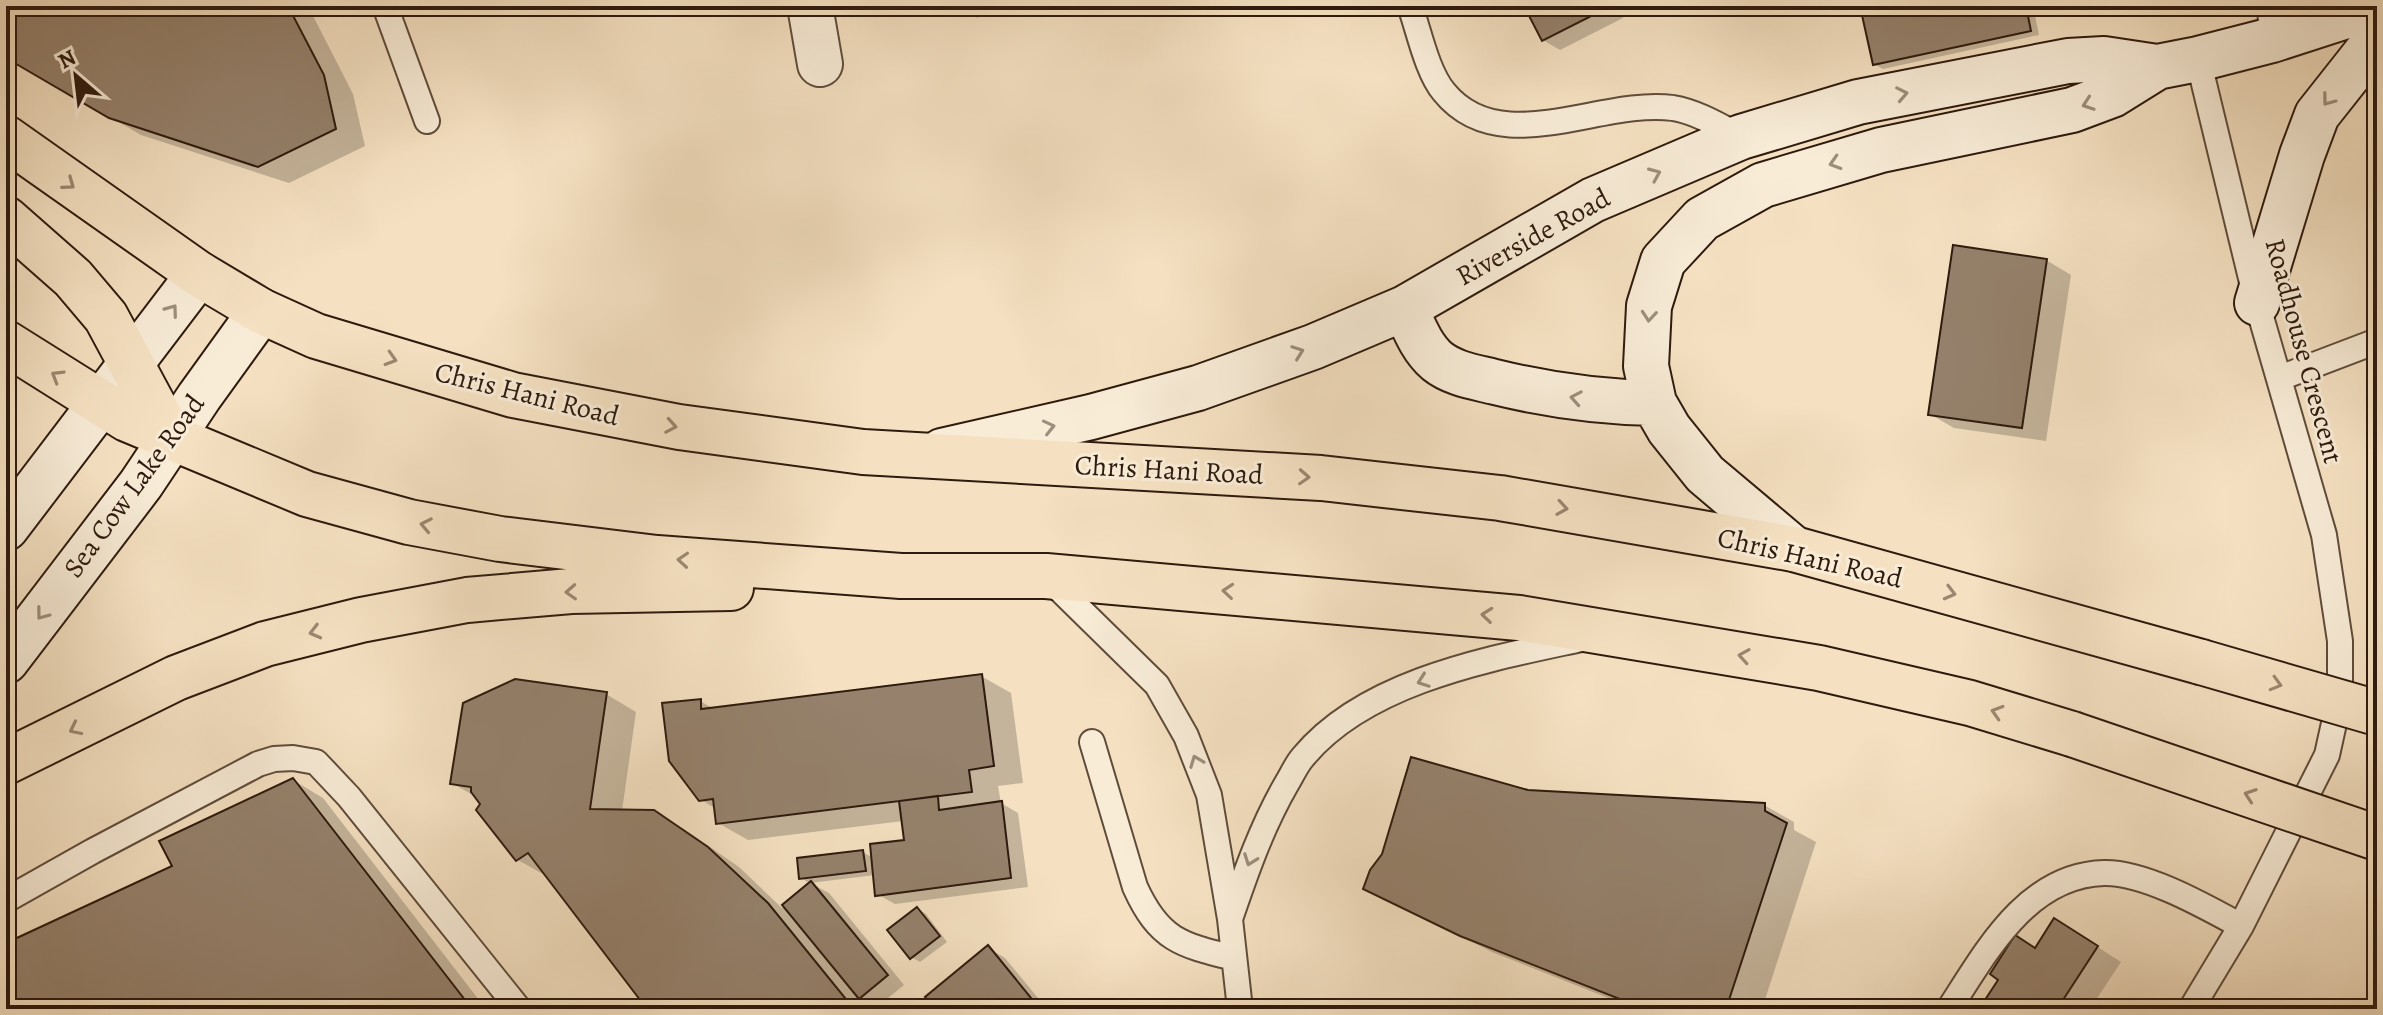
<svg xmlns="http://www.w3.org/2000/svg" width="2383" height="1015" font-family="Alegreya,serif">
<rect width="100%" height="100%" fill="#f5e1c2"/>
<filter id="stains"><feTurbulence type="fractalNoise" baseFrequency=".0025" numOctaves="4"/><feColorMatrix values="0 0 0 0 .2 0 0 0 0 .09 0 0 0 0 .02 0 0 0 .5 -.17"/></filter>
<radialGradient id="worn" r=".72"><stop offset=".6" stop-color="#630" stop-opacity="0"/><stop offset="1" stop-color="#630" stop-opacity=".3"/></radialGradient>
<!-- shadow -->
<path fill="#0003" d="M 6,6 L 308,6 L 353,94 L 365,146 L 289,183 L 141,135 L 6,56 Z
M 957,6 L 988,6 L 977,18 Z
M 1527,6 L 1617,6 L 1623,18 L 1560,50 L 1543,40 Z
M 1862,6 L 2033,6 L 2039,35 L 1883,69 L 1874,64 Z
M 2046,260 L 2071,275 L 2046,441 L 1954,428 L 1930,414 Z
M 981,676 L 1011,693 L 1023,783 L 998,786 L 1001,803 L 1018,813 L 1028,887 L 895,904 L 877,894 L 875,875 L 810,883 L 829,893 L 904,985 L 877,1007 L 858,997 L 868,1009 L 650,1009 L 548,877 L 518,860 L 478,798 L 452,783 L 606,694 L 636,712 L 622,811 L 653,812 L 684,829 L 739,867 L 782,908 L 811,884 L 801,878 L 863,852 L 873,858 L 906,842 L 903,821 L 748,840 L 718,823 L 716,809 L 700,799 L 700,701 L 716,710 Z
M 293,780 L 323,798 L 486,1009 L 6,1009 L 6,945 L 175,867 Z
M 1528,792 L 1764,805 L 1794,822 L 1794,830 L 1816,842 L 1762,1009 L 1636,1009 L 1492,952 L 1366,888 Z
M 918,909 L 926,914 L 947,942 L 920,962 L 911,957 Z
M 2079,935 L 2121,962 L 2090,1009 L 1981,1009 L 2036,949 Z
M 988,948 L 1005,958 L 1047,1009 L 938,1009 Z"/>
<!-- building -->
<path fill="#95816c" stroke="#2e1a0e" stroke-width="2" d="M 6,6 L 288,6 L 324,75 L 336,129 L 258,167 L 109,118 L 6,58 Z
M 1524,6 L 1606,6 L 1607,8 L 1542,41 Z
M 1860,6 L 2026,6 L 2031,31 L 1873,65 Z
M 1953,245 L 2047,259 L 2022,428 L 1928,415 Z
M 982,674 L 994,766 L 969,770 L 972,792 L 716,824 L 713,799 L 699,801 L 669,761 L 662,703 L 701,699 L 701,709 Z
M 515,679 L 607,692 L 590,809 L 654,810 L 708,847 L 768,903 L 854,1009 L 647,1009 L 528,853 L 516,861 L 476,810 L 480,804 L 471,792 L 471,787 L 450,784 L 463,703 Z
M 1411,757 L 1528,790 L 1765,803 L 1765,811 L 1787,823 L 1726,1009 L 1645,1009 L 1460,936 L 1363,889 L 1370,870 L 1382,854 Z
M 293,778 L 472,1009 L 6,1009 L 6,943 L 172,866 L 159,841 Z
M 938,796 L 939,810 L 1002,801 L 1011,878 L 875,896 L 870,844 L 904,840 L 899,801 Z
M 863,850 L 866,871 L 799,879 L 797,858 Z
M 811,881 L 888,975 L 859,999 L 782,905 Z
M 917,907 L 940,936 L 910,959 L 887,930 Z
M 2054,918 L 2098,946 L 2063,1000 L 2077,1009 L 1979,1009 L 1998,980 L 1990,974 L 2015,935 L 2035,948 Z
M 988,945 L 1040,1009 L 981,1009 L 978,1005 L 973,1009 L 935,1009 L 925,997 Z"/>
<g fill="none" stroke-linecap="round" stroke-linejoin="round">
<defs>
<path id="lane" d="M 385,6 L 427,121
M 1410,6 C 1419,31 1427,72 1444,92 C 1500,161 1601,98 1673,108 C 1697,112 1720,126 1741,137
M 2270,6 L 2272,40
M 2280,378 L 2377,341
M 1049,579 L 1157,685 L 1186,736 L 1209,795 L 1230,919 L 1240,1009
M 1092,742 L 1135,887 C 1159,940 1181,945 1234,958
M 6,900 L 93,851 L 258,764 L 274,759 L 293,758 L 316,762 L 349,797 L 519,1009
M 1230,919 C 1246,872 1262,826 1287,783 C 1292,775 1296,765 1303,757 C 1366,681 1489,659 1581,639
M 1949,1009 C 1986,952 2027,875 2104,873 C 2145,872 2206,907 2241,926
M 2191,1009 L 2241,926 L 2327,755 L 2340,696 L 2340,641 L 2324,535 L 2257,303 L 2198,59"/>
<path id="street" d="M 810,6 L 820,64"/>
<path id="secondary" d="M 2257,303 L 2302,155 L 2317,115 L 2377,39
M 1405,308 C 1414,327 1421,347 1437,361 C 1453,374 1475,377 1495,382 C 1548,395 1599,402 1654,403
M 942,451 L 1091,417 L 1198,388 L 1313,347 L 1405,308 L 1593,200 L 1741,137 L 1858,102 L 2068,61 L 2104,59 L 2157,67 L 2198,59 L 2272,40 L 2377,6
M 6,528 L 199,274
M 1794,549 L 1705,474 L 1669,429 L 1654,403 L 1646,366 L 1649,306 L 1663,261 L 1702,219 L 1763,185 L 1881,150 L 2072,110 L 2112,95 L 2157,67
M 6,661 L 141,484 L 199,397 L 261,311"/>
<path id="primary" d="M 6,138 L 199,274 L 261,311 L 316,336 L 513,395 L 679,427 L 863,452 L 1321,478 L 1500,498 L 1794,549 L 2201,662
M 6,219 L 73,278 L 106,317 L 171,438
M 6,343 L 127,419 L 307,494 L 409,522 L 500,539 L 657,558 L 901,576 L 1046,576 L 1519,618 L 1819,668 L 1970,703 L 2072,734
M 6,762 L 176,678 L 265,644 L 361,620 L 467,600 L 571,591 L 731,588"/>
</defs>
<!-- lane casing -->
<use href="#lane" stroke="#604c3b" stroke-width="28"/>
<!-- street casing -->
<use href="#street" stroke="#604c3b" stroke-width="48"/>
<!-- secondary casing -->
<use href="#secondary" stroke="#2e1a0e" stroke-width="48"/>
<!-- primary casing -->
<use href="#primary" stroke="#2e1a0e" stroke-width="48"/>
<!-- lane -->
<use href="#lane" stroke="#f8ecd7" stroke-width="24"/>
<!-- street -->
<use href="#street" stroke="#f8ecd7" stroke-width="44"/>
<!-- secondary -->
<use href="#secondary" stroke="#f8ecd7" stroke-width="44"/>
<!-- primary -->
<use href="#primary" stroke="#f5e1c2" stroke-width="44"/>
<defs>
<path id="primary-bridge" d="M 2201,662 L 2377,713
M 2072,734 L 2377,838"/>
</defs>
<!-- primary-bridge casing -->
<use href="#primary-bridge" stroke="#2e1a0e" stroke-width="48" stroke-linecap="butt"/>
<!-- primary-bridge -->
<use href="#primary-bridge" stroke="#f5e1c2" stroke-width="44"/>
</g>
<!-- one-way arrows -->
<defs><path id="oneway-chevron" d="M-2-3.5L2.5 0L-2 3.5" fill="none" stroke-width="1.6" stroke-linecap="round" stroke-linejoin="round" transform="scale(2)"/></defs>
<g stroke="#9d8e7d">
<use href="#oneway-chevron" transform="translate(1902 94) rotate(-11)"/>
<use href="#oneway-chevron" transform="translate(2328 100) rotate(127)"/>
<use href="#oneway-chevron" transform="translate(2088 104) rotate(161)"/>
<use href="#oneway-chevron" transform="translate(1835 163) rotate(163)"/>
<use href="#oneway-chevron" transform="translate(1655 174) rotate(-23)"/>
<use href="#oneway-chevron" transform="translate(172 310) rotate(-54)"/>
<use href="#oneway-chevron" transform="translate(1649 316) rotate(95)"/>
<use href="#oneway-chevron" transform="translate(1298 352) rotate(-20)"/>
<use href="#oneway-chevron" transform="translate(1576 398) rotate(-170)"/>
<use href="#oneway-chevron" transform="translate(1049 427) rotate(-13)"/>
<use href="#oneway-chevron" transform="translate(42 614) rotate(127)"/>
<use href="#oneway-chevron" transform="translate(1423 681) rotate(160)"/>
<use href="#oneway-chevron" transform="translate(1196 761) rotate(-111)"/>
<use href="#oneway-chevron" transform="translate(1250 860) rotate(110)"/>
</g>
<g stroke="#9b8771">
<use href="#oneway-chevron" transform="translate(69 184) rotate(36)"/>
<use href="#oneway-chevron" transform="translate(391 359) rotate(17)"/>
<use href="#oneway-chevron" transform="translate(57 376) rotate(-149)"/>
<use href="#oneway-chevron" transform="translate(671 426) rotate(10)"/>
<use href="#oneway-chevron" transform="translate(1304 477) rotate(3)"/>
<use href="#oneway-chevron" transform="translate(1562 508) rotate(9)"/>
<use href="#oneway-chevron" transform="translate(426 525) rotate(-169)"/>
<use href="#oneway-chevron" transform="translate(683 560) rotate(-176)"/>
<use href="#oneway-chevron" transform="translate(1228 591) rotate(-175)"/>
<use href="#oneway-chevron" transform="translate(571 592) rotate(177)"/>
<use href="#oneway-chevron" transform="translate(1950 593) rotate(15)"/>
<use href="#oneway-chevron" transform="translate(1487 615) rotate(-174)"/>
<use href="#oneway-chevron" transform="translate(315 632) rotate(166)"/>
<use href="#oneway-chevron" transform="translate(1744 656) rotate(-171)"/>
<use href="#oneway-chevron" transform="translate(2276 684) rotate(16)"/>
<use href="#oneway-chevron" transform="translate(1997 712) rotate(-163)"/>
<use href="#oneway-chevron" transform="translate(75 729) rotate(154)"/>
<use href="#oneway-chevron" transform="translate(2250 795) rotate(-161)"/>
</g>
<g text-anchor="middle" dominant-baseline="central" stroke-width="6" stroke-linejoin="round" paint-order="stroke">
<!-- street labels -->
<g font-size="28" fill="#2e1a0e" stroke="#f8ecd7">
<text transform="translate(1533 237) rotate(-29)">Riverside Road</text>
<text transform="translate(2304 351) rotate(75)">Roadhouse Crescent</text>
<text transform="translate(527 394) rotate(14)">Chris Hani Road</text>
<text transform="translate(1169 470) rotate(3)">Chris Hani Road</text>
<text transform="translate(134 486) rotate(-54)">Sea Cow Lake Road</text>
<text transform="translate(1810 558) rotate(13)">Chris Hani Road</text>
</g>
</g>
<!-- margin -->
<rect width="2383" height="1015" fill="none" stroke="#f5e1c2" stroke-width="32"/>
<rect x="8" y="8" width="2367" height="999" fill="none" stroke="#2e1a0e" stroke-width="4"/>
<rect x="16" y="16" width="2351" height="983" fill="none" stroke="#2e1a0e" stroke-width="2"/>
<!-- north arrow -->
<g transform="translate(76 76) rotate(332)" stroke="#f8ecd7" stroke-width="6" paint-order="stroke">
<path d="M0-6L14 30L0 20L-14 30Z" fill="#2e1a0e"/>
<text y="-12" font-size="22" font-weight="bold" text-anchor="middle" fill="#2e1a0e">N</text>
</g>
<rect width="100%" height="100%" filter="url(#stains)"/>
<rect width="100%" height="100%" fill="url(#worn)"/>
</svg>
